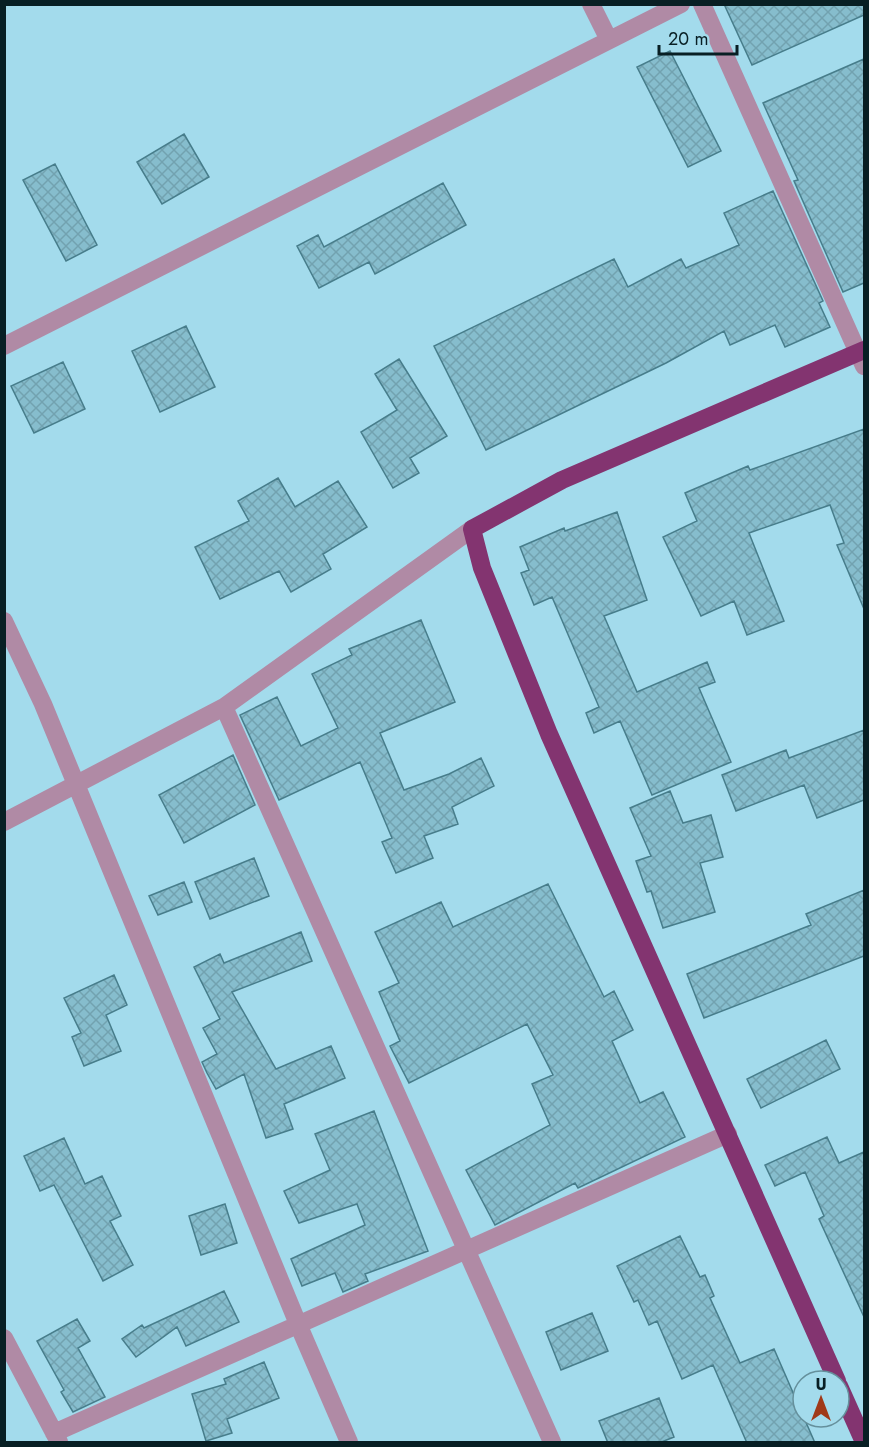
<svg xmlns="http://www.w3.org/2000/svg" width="869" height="1447" font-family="Jost,sans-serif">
<defs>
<pattern id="building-cross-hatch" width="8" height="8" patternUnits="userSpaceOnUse" patternTransform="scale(1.5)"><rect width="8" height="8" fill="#86bdcd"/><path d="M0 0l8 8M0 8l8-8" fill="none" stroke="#72a2b0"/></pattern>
</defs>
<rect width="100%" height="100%" fill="#a3dbec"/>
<!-- building -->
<path fill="url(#building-cross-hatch)" stroke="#477d8b" stroke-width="1.5" d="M 724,4 L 864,4 L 864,15 L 752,65 Z
M 670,51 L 721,151 L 688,167 L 637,67 Z
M 864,59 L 864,283 L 843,292 L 794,181 L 798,180 L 763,103 Z
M 184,134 L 209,177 L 162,204 L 137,162 Z
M 55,164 L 97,245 L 66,261 L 23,180 Z
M 443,183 L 466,225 L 375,274 L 369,262 L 319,288 L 297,246 L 318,235 L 324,247 Z
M 773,191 L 823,301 L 819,303 L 830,327 L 785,347 L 775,325 L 730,345 L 724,331 L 666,363 L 486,450 L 434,346 L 614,259 L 628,287 L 681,259 L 686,268 L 739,245 L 724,213 Z
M 186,326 L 215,387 L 160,412 L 132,351 Z
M 399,359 L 447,436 L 410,458 L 419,473 L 393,488 L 361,432 L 397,410 L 375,374 Z
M 63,362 L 85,409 L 34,433 L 11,386 Z
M 864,429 L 864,609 L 837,545 L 844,543 L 830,505 L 749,533 L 784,621 L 747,635 L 734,601 L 701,616 L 663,537 L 697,521 L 685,493 L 748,466 L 750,470 Z
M 278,478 L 295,507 L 338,481 L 367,527 L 323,554 L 331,569 L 291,592 L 279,571 L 220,599 L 195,547 L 249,521 L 238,501 Z
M 617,512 L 647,600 L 604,616 L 637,692 L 707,662 L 715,682 L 699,688 L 731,762 L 652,795 L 620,721 L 594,733 L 586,713 L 599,707 L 552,597 L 534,605 L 521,573 L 529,570 L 520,547 L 564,528 L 565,531 Z
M 421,620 L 455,702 L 380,733 L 404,790 L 449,774 L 481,758 L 494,786 L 452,807 L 458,824 L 424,836 L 433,858 L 396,873 L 382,842 L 392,838 L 360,762 L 279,800 L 240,715 L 277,697 L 301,746 L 338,728 L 312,674 L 352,655 L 349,649 Z
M 864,730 L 864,800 L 817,818 L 804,785 L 736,811 L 722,775 L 786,750 L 789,758 Z
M 233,755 L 255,805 L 184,843 L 159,795 Z
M 670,791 L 683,823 L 711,815 L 723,857 L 700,863 L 715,912 L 663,928 L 651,891 L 647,892 L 636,861 L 651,856 L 630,808 Z
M 254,858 L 269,896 L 210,919 L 195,882 Z
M 184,882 L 192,902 L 158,915 L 149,896 Z
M 548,884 L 604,997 L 614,991 L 633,1030 L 612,1041 L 640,1103 L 663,1092 L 685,1137 L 578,1188 L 575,1183 L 495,1225 L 466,1170 L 550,1125 L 532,1084 L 553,1075 L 527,1024 L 409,1083 L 390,1046 L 400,1041 L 379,992 L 399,983 L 375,932 L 441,902 L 453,927 Z
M 864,890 L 864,956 L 704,1018 L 687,974 L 811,925 L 806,914 Z
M 301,932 L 312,961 L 232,992 L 276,1069 L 331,1046 L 345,1078 L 284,1104 L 293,1129 L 266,1138 L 244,1074 L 216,1089 L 207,1073 L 202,1062 L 217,1054 L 203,1028 L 220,1019 L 194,967 L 220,954 L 224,963 Z
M 114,975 L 127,1005 L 106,1015 L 121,1051 L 84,1066 L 72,1037 L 81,1033 L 64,998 Z
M 826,1040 L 840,1069 L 761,1108 L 747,1079 Z
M 374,1111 L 428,1251 L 365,1274 L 368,1281 L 343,1292 L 335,1273 L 302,1286 L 291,1259 L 365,1225 L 357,1204 L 299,1223 L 284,1191 L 330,1170 L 315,1134 Z
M 827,1137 L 839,1163 L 864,1152 L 864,1317 L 819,1219 L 824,1216 L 805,1172 L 775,1186 L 765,1165 Z
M 64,1138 L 85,1184 L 102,1176 L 121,1216 L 110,1221 L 133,1265 L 103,1281 L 54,1185 L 40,1191 L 24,1156 Z
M 225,1204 L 237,1243 L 201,1255 L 189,1216 Z
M 680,1236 L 700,1277 L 705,1275 L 714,1296 L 710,1298 L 740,1363 L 774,1349 L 815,1443 L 747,1443 L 713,1365 L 682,1379 L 657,1321 L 649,1325 L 638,1300 L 634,1302 L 617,1266 Z
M 224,1291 L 239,1322 L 186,1346 L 177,1327 L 136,1357 L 122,1339 L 142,1325 L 144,1328 Z
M 592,1313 L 608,1351 L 561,1370 L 546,1332 Z
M 77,1319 L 90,1341 L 78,1348 L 105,1397 L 73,1412 L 61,1392 L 64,1390 L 37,1341 Z
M 264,1362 L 279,1398 L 227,1419 L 232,1433 L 206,1441 L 192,1394 L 226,1384 L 224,1379 Z
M 659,1398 L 674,1437 L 659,1443 L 608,1443 L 599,1421 Z"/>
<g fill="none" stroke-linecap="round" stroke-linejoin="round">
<!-- minor -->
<path stroke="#b08aa5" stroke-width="18" d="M 591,4 L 609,40
M 702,4 L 864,366
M 4,346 L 681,4
M 4,621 L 43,704 L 298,1324 L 349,1442
M 224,707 L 552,1442
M 4,822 L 224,707 L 472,529
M 4,1338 L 59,1442
M 54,1433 L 728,1134"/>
<!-- highway -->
<path stroke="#833470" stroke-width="18" d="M 837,1381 L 549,734 L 482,568 L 472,529 L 562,480 L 864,350
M 839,1386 L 864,1442"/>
</g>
<!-- border -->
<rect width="869" height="1447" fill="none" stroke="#081f24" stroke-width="12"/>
<!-- north arrow -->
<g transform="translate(821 1399)"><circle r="28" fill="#a3dbec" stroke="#65909c" stroke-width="1.5"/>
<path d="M0-4.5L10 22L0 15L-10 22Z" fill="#a03918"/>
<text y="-9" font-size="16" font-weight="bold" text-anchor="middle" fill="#081f24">U</text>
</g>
<!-- scale -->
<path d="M659 45v9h78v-9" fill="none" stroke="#081f24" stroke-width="3"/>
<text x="668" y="45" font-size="18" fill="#081f24" stroke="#a3dbec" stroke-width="4.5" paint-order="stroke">20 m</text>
</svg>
